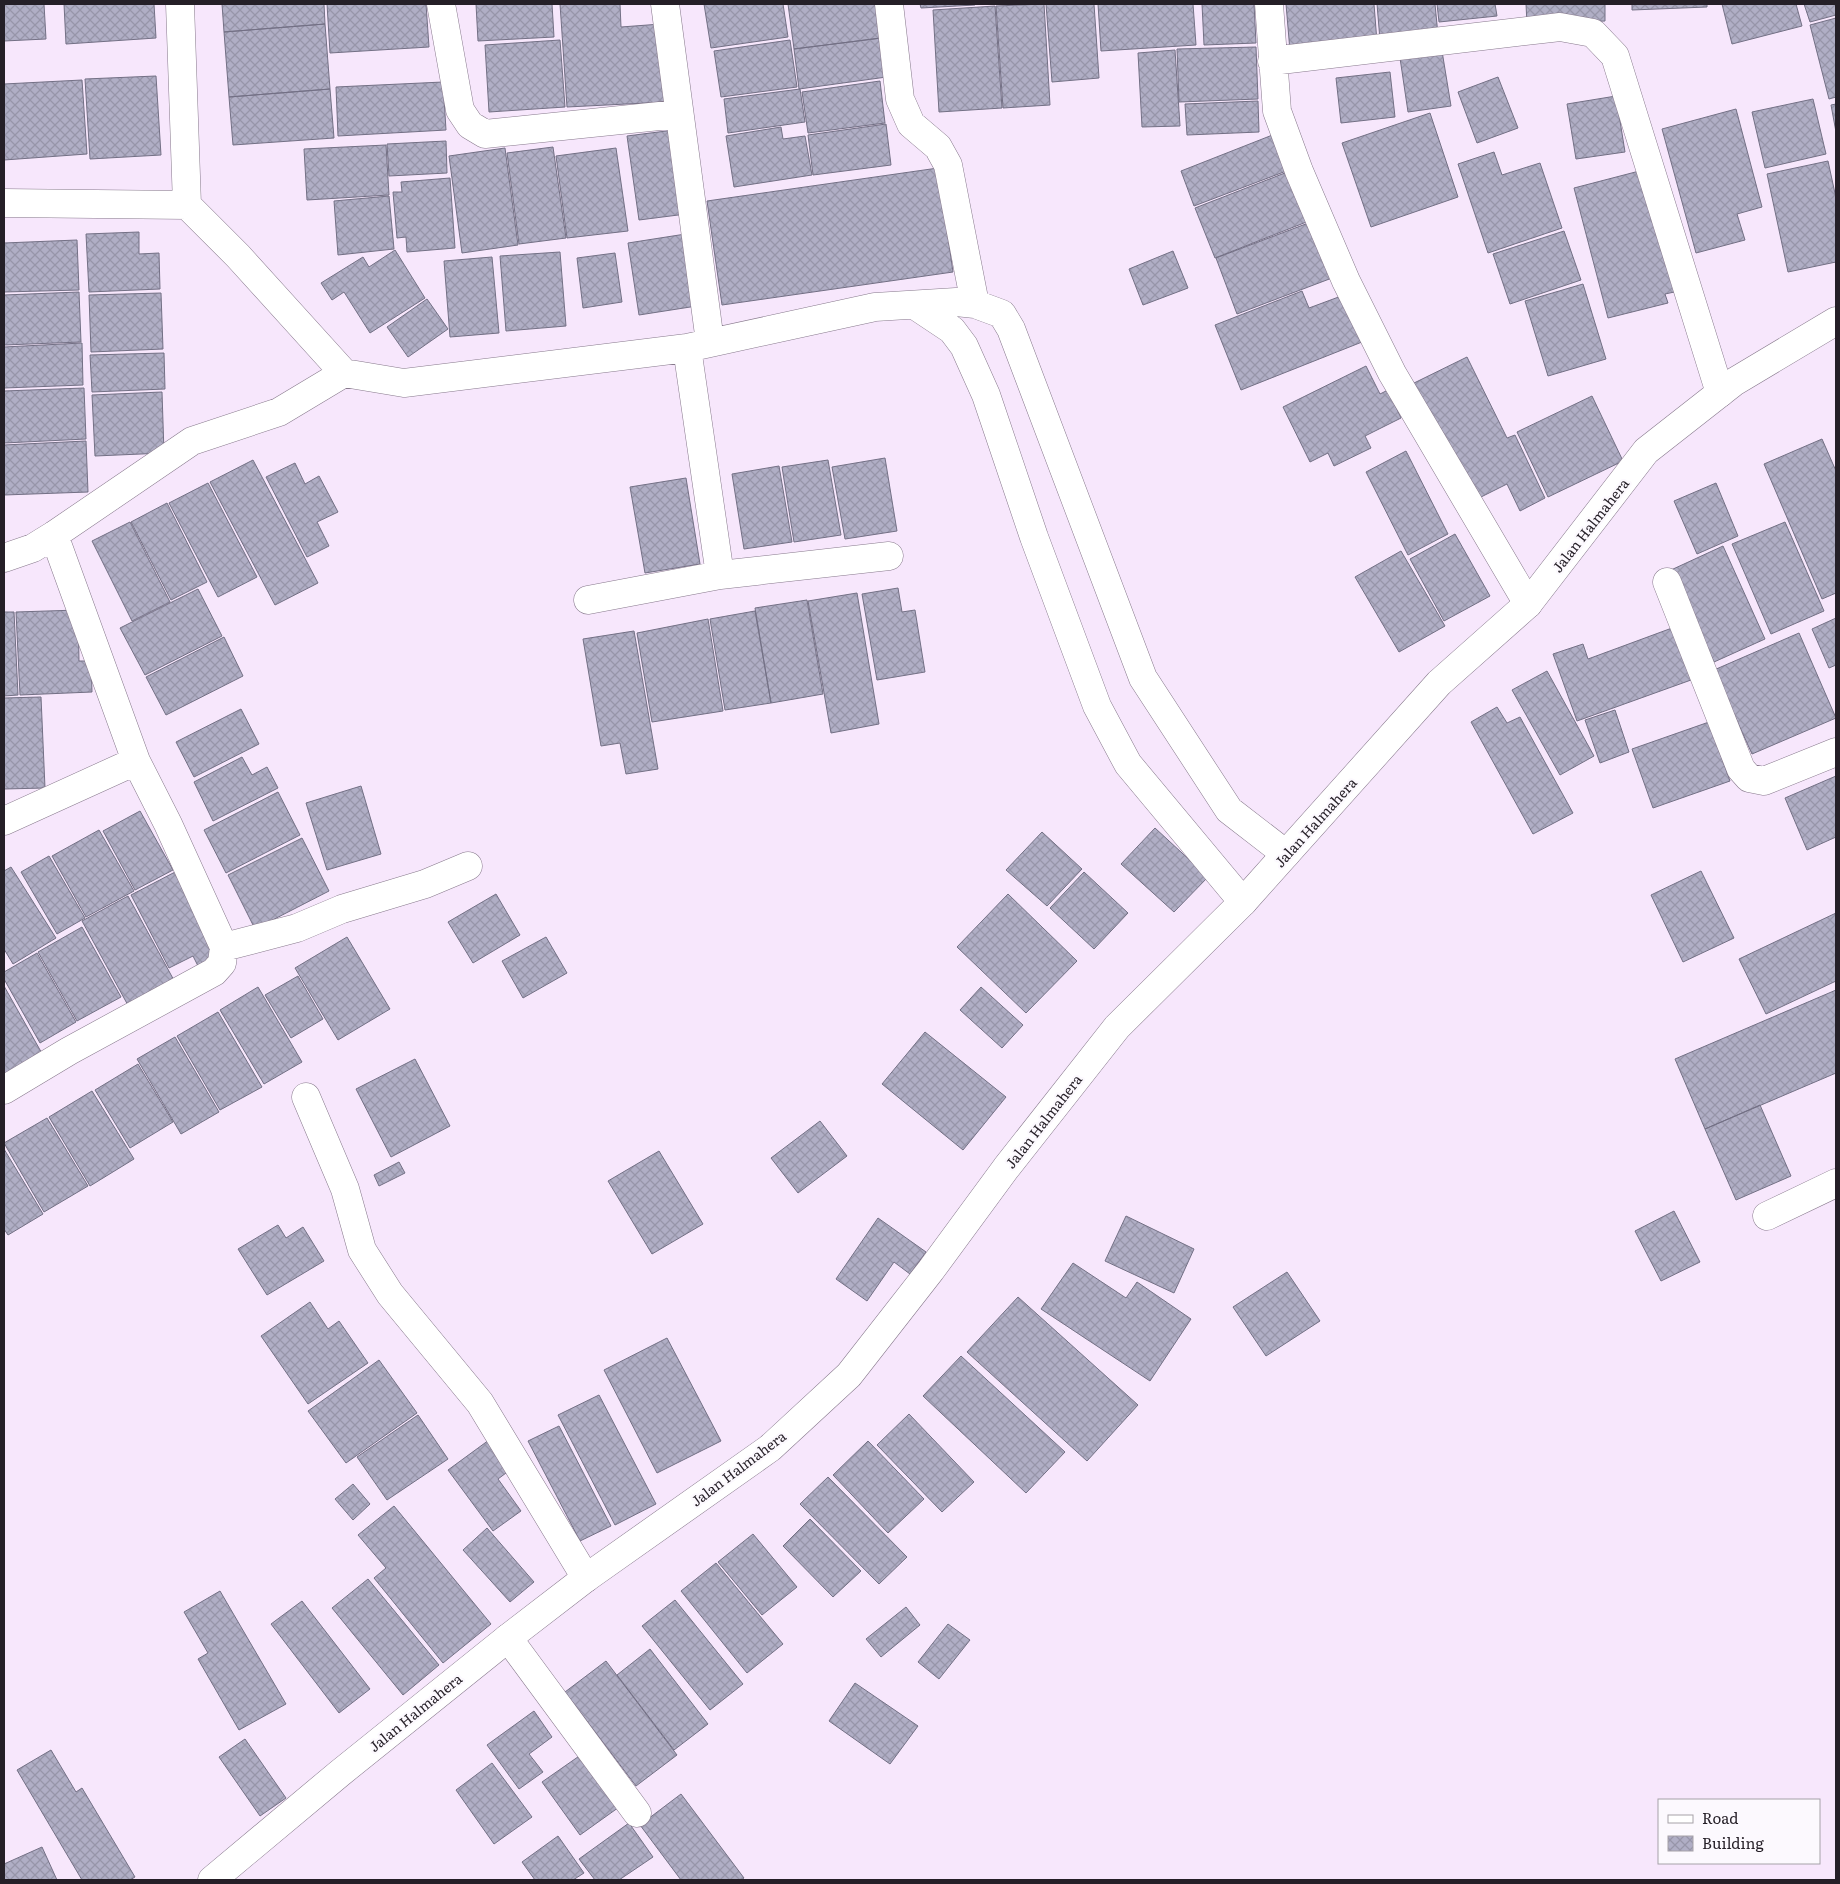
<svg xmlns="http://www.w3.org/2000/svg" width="1840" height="1884" font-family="Literata,serif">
<defs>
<pattern id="building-cross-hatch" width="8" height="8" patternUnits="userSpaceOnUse" patternTransform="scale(1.25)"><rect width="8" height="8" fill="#b0aec5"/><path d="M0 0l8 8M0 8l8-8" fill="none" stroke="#9795a9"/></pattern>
</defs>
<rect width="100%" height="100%" fill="#f7e7fc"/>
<!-- building -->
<path fill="url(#building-cross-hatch)" stroke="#737085" d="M 4,4 L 44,4 L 46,39 L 4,41 Z
M 64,4 L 154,4 L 156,38 L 66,44 Z
M 222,4 L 324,4 L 325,24 L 224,32 Z
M 327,4 L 426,4 L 429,47 L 330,53 Z
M 476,4 L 552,4 L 554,37 L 478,41 Z
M 560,4 L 620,4 L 621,27 L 661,24 L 666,102 L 567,107 Z
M 704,4 L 783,4 L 788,37 L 711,48 Z
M 788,4 L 884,4 L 889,37 L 794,49 Z
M 920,4 L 975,4 L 975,5 L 921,8 Z
M 1044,4 L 1050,105 L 1003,108 L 996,6 Z
M 1046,4 L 1094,4 L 1099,78 L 1052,82 Z
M 1098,4 L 1193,4 L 1196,45 L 1101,51 Z
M 1202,4 L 1254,4 L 1256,43 L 1204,45 Z
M 1286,4 L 1374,4 L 1377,42 L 1290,51 Z
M 1377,4 L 1435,4 L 1438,35 L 1380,40 Z
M 1437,4 L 1495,4 L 1497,16 L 1439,22 Z
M 1526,4 L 1605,4 L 1605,21 L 1527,24 Z
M 1632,4 L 1707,4 L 1707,7 L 1632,10 Z
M 1722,4 L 1796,4 L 1802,26 L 1732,44 Z
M 1804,4 L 1836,4 L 1836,15 L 1810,22 Z
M 995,6 L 1002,108 L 939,112 L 933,10 Z
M 1836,18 L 1836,97 L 1829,99 L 1810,25 Z
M 325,24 L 330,89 L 229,97 L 224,32 Z
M 889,37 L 894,76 L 799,89 L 794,49 Z
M 560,40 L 565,107 L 489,112 L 485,45 Z
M 790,40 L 797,87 L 721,97 L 714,51 Z
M 1256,47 L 1258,99 L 1179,102 L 1177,49 Z
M 1175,50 L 1180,126 L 1142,127 L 1138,53 Z
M 1442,51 L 1451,106 L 1408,112 L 1400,58 Z
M 1390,72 L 1395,117 L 1341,123 L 1336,78 Z
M 156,76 L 161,155 L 90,159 L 85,79 Z
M 1498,77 L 1518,128 L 1477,143 L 1458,92 Z
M 82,80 L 87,154 L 4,160 L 4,84 Z
M 880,81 L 885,123 L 808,133 L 802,92 Z
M 443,82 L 446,130 L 338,136 L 336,87 Z
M 330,89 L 334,138 L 233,145 L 229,97 Z
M 800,89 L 805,122 L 728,133 L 724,99 Z
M 1616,96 L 1625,152 L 1576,159 L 1567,104 Z
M 1813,99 L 1826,154 L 1765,168 L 1752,112 Z
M 1258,101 L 1259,132 L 1187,135 L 1185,104 Z
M 1836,104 L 1836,132 L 1831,105 Z
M 1736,109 L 1762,207 L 1737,214 L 1745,240 L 1696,253 L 1662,129 Z
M 1430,113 L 1458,197 L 1371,227 L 1342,143 Z
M 886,124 L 891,165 L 813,175 L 808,135 Z
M 781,127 L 783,139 L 805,136 L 812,175 L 734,187 L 726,136 Z
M 674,130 L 686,214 L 639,220 L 627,136 Z
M 1275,134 L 1289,170 L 1194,206 L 1181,171 Z
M 446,141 L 447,173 L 389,176 L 387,144 Z
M 386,145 L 389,195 L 307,200 L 304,149 Z
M 553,147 L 566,238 L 519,244 L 507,153 Z
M 505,148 L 518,245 L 462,253 L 449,156 Z
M 616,148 L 628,231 L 567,238 L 556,156 Z
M 1494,152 L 1502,175 L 1540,163 L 1562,228 L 1488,253 L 1458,164 Z
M 1828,161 L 1836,198 L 1836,262 L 1788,272 L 1767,174 Z
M 938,168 L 953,272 L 722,305 L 707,201 Z
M 1647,169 L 1679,291 L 1665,294 L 1668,303 L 1608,318 L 1574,188 Z
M 1290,171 L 1309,221 L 1215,258 L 1195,208 Z
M 450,178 L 455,248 L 407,252 L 406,237 L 397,238 L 393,192 L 402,192 L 401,182 Z
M 389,196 L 394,249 L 338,255 L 334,201 Z
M 1311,222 L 1332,278 L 1237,314 L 1216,258 Z
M 1564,231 L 1581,280 L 1510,304 L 1493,254 Z
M 139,232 L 139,254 L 159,253 L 160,289 L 89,292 L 86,234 Z
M 692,233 L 703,305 L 639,315 L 628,243 Z
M 77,240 L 79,290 L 4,292 L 4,243 Z
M 395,250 L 425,298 L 370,333 L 344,292 L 332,300 L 321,283 L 363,257 L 369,267 Z
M 1173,251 L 1188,288 L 1143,305 L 1129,269 Z
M 560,252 L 566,326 L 506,331 L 500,256 Z
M 615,253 L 622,302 L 583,308 L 577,258 Z
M 492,257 L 499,333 L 450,337 L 444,261 Z
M 1583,284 L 1606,359 L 1548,376 L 1525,301 Z
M 1302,291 L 1309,308 L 1344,295 L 1362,342 L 1241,390 L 1215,325 Z
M 79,292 L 81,342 L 4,345 L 4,295 Z
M 161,293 L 163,349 L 91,352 L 89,295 Z
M 427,299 L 448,329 L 408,357 L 387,327 Z
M 82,343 L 83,385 L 4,388 L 4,347 Z
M 164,353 L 165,389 L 92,392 L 90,355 Z
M 1467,357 L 1507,438 L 1515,435 L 1545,498 L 1520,511 L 1507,484 L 1469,503 L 1410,385 Z
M 1366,366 L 1380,394 L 1388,390 L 1401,418 L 1365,436 L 1371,448 L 1334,466 L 1328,453 L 1310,462 L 1283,407 Z
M 84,388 L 86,439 L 4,443 L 4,391 Z
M 162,392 L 164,453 L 95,456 L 92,395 Z
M 1592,396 L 1623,461 L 1548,497 L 1517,432 Z
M 1822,439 L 1836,471 L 1836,593 L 1822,599 L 1764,464 Z
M 86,441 L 88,492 L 4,495 L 4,445 Z
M 1406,451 L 1448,534 L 1408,555 L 1366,472 Z
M 885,458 L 897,531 L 845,539 L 832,467 Z
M 253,460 L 318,583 L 275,605 L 210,482 Z
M 828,460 L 841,535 L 794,542 L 782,467 Z
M 295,463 L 305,484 L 319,476 L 338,512 L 317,522 L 329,546 L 307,557 L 266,477 Z
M 779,466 L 792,542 L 744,549 L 732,474 Z
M 686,478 L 700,564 L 645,573 L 630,487 Z
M 208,483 L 257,577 L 218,597 L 169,503 Z
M 1716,483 L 1738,536 L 1697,554 L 1674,501 Z
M 167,503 L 207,582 L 171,600 L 131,522 Z
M 130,522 L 170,602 L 132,621 L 92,541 Z
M 1785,522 L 1824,611 L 1771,634 L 1732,544 Z
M 1455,534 L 1490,596 L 1444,621 L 1410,559 Z
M 1723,546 L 1765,639 L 1714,662 L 1671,570 Z
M 1401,551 L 1445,626 L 1399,652 L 1355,577 Z
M 898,588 L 902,612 L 915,610 L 925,672 L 877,680 L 862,594 Z
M 198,589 L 222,636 L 145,675 L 120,628 Z
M 857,593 L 879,724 L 831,733 L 808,601 Z
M 807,600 L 823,694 L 771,703 L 755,608 Z
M 78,610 L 79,661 L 91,661 L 92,692 L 20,695 L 16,612 Z
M 755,611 L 771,703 L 725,710 L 710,619 Z
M 4,612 L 14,612 L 18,695 L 4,696 Z
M 1836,618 L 1836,665 L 1829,668 L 1812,629 Z
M 708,619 L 723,711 L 652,722 L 637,633 Z
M 1672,628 L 1691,680 L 1577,721 L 1553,654 L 1583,644 L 1588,659 Z
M 634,631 L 658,769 L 626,774 L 620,743 L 601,746 L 583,639 Z
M 1799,633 L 1836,718 L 1752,754 L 1714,670 Z
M 224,637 L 243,676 L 166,715 L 146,677 Z
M 1547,671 L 1594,756 L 1560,775 L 1512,690 Z
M 41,697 L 45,788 L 4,789 L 4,698 Z
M 1497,707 L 1507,723 L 1520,717 L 1573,813 L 1533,834 L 1471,722 Z
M 241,709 L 259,744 L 194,777 L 176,742 Z
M 1615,710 L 1629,752 L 1600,763 L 1585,720 Z
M 1709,722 L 1730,781 L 1653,808 L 1632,749 Z
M 242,757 L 252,775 L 267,767 L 278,788 L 213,821 L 194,782 Z
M 1836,776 L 1836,837 L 1807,850 L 1785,798 Z
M 361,786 L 381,854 L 327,870 L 306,803 Z
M 278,792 L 300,835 L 226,873 L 204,830 Z
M 140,811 L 173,870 L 135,890 L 103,831 Z
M 1155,828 L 1208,877 L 1174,912 L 1121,864 Z
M 99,830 L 134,891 L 86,917 L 52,856 Z
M 1042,832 L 1082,869 L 1047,906 L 1006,870 Z
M 302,838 L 329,891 L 255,929 L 228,875 Z
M 49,856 L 85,918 L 57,934 L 21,872 Z
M 11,867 L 56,938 L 13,964 L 4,949 L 4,871 Z
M 177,871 L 222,956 L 199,968 L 193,956 L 169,968 L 131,895 Z
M 1701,871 L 1734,938 L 1683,962 L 1651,895 Z
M 1084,872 L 1128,913 L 1094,949 L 1050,908 Z
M 496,894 L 520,935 L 473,963 L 448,922 Z
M 1008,894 L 1077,961 L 1026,1013 L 957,947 Z
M 128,896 L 176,984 L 130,1009 L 82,921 Z
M 1836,913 L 1836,981 L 1766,1014 L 1739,959 Z
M 82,927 L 121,997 L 77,1021 L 38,952 Z
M 347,937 L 390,1009 L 338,1040 L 295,968 Z
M 546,937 L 567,973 L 523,998 L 502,961 Z
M 37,953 L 76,1022 L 40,1043 L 4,979 L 4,972 Z
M 298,976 L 323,1019 L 291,1038 L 265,995 Z
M 4,986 L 44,1057 L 4,1080 Z
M 258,987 L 302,1062 L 264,1084 L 220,1010 Z
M 981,987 L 1023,1025 L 1002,1048 L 960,1010 Z
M 1836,990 L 1836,1073 L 1705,1129 L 1675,1059 Z
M 218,1012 L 262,1087 L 220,1110 L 177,1036 Z
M 925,1032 L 1006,1097 L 963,1150 L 882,1084 Z
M 175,1037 L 219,1112 L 181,1134 L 137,1059 Z
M 415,1059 L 450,1126 L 391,1157 L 356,1089 Z
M 138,1064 L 173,1122 L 130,1148 L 95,1090 Z
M 92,1091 L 134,1159 L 90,1186 L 49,1117 Z
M 1760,1105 L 1791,1176 L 1736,1200 L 1705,1129 Z
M 47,1118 L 88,1186 L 44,1212 L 4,1143 Z
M 820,1121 L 847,1156 L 798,1193 L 771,1158 Z
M 4,1149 L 43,1214 L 8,1235 L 4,1229 Z
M 659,1151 L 703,1224 L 652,1254 L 608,1181 Z
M 399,1162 L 405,1173 L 379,1186 L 374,1175 Z
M 1674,1211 L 1700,1262 L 1661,1281 L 1635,1231 Z
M 1126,1216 L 1194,1249 L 1174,1293 L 1105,1261 Z
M 878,1218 L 926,1252 L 910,1274 L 894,1262 L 867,1301 L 836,1279 Z
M 278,1225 L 286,1238 L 303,1227 L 324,1261 L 267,1295 L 238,1249 Z
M 1073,1263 L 1126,1298 L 1137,1282 L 1191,1319 L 1150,1381 L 1041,1309 Z
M 1287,1272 L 1320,1321 L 1266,1356 L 1233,1307 Z
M 1018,1297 L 1138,1405 L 1087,1461 L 967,1352 Z
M 310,1302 L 328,1329 L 339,1321 L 368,1363 L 308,1404 L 261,1336 Z
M 667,1338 L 721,1441 L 657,1473 L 604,1370 Z
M 961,1356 L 1065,1452 L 1026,1493 L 923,1396 Z
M 379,1360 L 417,1413 L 346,1463 L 308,1411 Z
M 599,1395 L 656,1504 L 615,1525 L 558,1415 Z
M 909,1414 L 974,1482 L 942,1512 L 877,1445 Z
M 418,1415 L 448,1459 L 387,1500 L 357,1457 Z
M 559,1426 L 611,1526 L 580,1541 L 528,1441 Z
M 489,1440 L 510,1470 L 498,1479 L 521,1511 L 493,1531 L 448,1470 Z
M 868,1441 L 924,1499 L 888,1533 L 833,1475 Z
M 828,1477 L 907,1557 L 879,1584 L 800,1504 Z
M 353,1484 L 370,1504 L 353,1520 L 335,1499 Z
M 394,1506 L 491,1624 L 443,1663 L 374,1578 L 386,1568 L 358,1535 Z
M 810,1519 L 861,1571 L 833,1597 L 783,1546 Z
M 487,1528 L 534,1582 L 510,1602 L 463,1550 Z
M 753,1534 L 797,1587 L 762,1615 L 718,1562 Z
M 716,1563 L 783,1644 L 747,1673 L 681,1591 Z
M 368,1579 L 439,1665 L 403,1695 L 332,1608 Z
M 220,1591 L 286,1704 L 239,1730 L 198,1659 L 208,1653 L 184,1612 Z
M 675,1600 L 743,1684 L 710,1710 L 642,1626 Z
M 302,1601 L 370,1689 L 339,1713 L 271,1624 Z
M 906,1607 L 920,1625 L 881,1657 L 866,1639 Z
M 948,1624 L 970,1640 L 939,1679 L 918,1662 Z
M 650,1649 L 708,1724 L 674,1750 L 617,1675 Z
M 606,1661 L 677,1755 L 636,1786 L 565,1692 Z
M 855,1683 L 918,1726 L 890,1764 L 829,1721 Z
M 534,1711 L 552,1737 L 529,1754 L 543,1772 L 519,1789 L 487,1745 Z
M 245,1739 L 286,1798 L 260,1816 L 219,1757 Z
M 51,1750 L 76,1792 L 82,1788 L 135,1877 L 130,1880 L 82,1880 L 17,1770 Z
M 585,1752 L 622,1805 L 580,1835 L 542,1782 Z
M 492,1763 L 532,1817 L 494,1844 L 456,1790 Z
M 681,1794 L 744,1878 L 741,1880 L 681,1880 L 640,1825 Z
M 629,1823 L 653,1857 L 619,1880 L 595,1880 L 579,1859 Z
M 558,1836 L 584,1873 L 573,1880 L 535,1880 L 522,1862 Z
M 42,1847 L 57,1880 L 4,1880 L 4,1864 Z"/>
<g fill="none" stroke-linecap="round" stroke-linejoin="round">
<defs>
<path id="minor" d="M 180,4 L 187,205
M 441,4 L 460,110 L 470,125 L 485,134 L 679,114
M 665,4 L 710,342
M 889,4 L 900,99 L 911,124 L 938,147 L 948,165 L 975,304
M 1269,4 L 1277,111 L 1299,171 L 1346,281 L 1392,373 L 1528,604
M 1272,61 L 1560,27 L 1593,33 L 1615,56 L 1720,393
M 4,203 L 187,205 L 238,256 L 344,373 L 404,383 L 687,348 L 875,307 L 956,302 L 975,304 L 1002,314 L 1011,329 L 1143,678 L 1229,810 L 1286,854
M 916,306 L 952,330 L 964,346 L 986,395 L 1034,537 L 1097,706 L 1128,764 L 1243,902
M 687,348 L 720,575
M 54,535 L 136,761
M 4,558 L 33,548 L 54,535 L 192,441 L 279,412 L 344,373
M 1667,582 L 1741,769 L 1749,778 L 1764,781 L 1836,752
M 588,600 L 720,575 L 889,556
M 4,821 L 136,761 L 168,824 L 224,947 L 222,963 L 214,972 L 69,1051 L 4,1090
M 224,947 L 297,928 L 342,909 L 425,884 L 468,866
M 306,1097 L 345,1189 L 362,1250 L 390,1294 L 480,1403 L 586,1578
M 1767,1216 L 1836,1183
M 508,1638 L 637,1813"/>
<path id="major" d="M 212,1880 L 340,1773 L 508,1638 L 586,1578 L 770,1448 L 849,1375 L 931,1270 L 1006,1168 L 1117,1027 L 1243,902 L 1439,683 L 1528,604 L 1646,451 L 1734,382 L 1836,321"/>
</defs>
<!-- minor casing -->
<use href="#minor" stroke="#87798c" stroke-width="29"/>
<!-- major casing -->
<use href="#major" stroke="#87798c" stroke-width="29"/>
<!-- minor -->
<use href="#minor" stroke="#fff" stroke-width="28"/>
<!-- major -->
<use href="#major" stroke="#fff" stroke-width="28"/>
</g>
<g text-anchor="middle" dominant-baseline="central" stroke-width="4.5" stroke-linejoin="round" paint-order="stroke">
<!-- street labels -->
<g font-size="14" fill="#251f27" stroke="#fcf9fe">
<text transform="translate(1590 525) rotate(-52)">Jalan Halmahera</text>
<text transform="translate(1315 822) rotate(-48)">Jalan Halmahera</text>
<text transform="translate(1043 1121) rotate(-52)">Jalan Halmahera</text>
<text transform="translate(738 1468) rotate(-37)">Jalan Halmahera</text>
<text transform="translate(415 1712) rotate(-39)">Jalan Halmahera</text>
</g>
</g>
<!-- border -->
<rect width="1840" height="1884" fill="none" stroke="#251f27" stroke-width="10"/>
<!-- legend -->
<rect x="1658" y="1799" width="162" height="65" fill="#fcf9fe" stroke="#a6a2a8"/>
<rect x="1668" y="1815" width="25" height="8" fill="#ffffff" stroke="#a6a2a8"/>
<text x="1702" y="1824" font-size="15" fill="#251f27">Road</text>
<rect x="1668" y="1836" width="25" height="15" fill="url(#building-cross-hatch)" stroke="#a6a2a8"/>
<text x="1702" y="1849" font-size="15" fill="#251f27">Building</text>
</svg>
